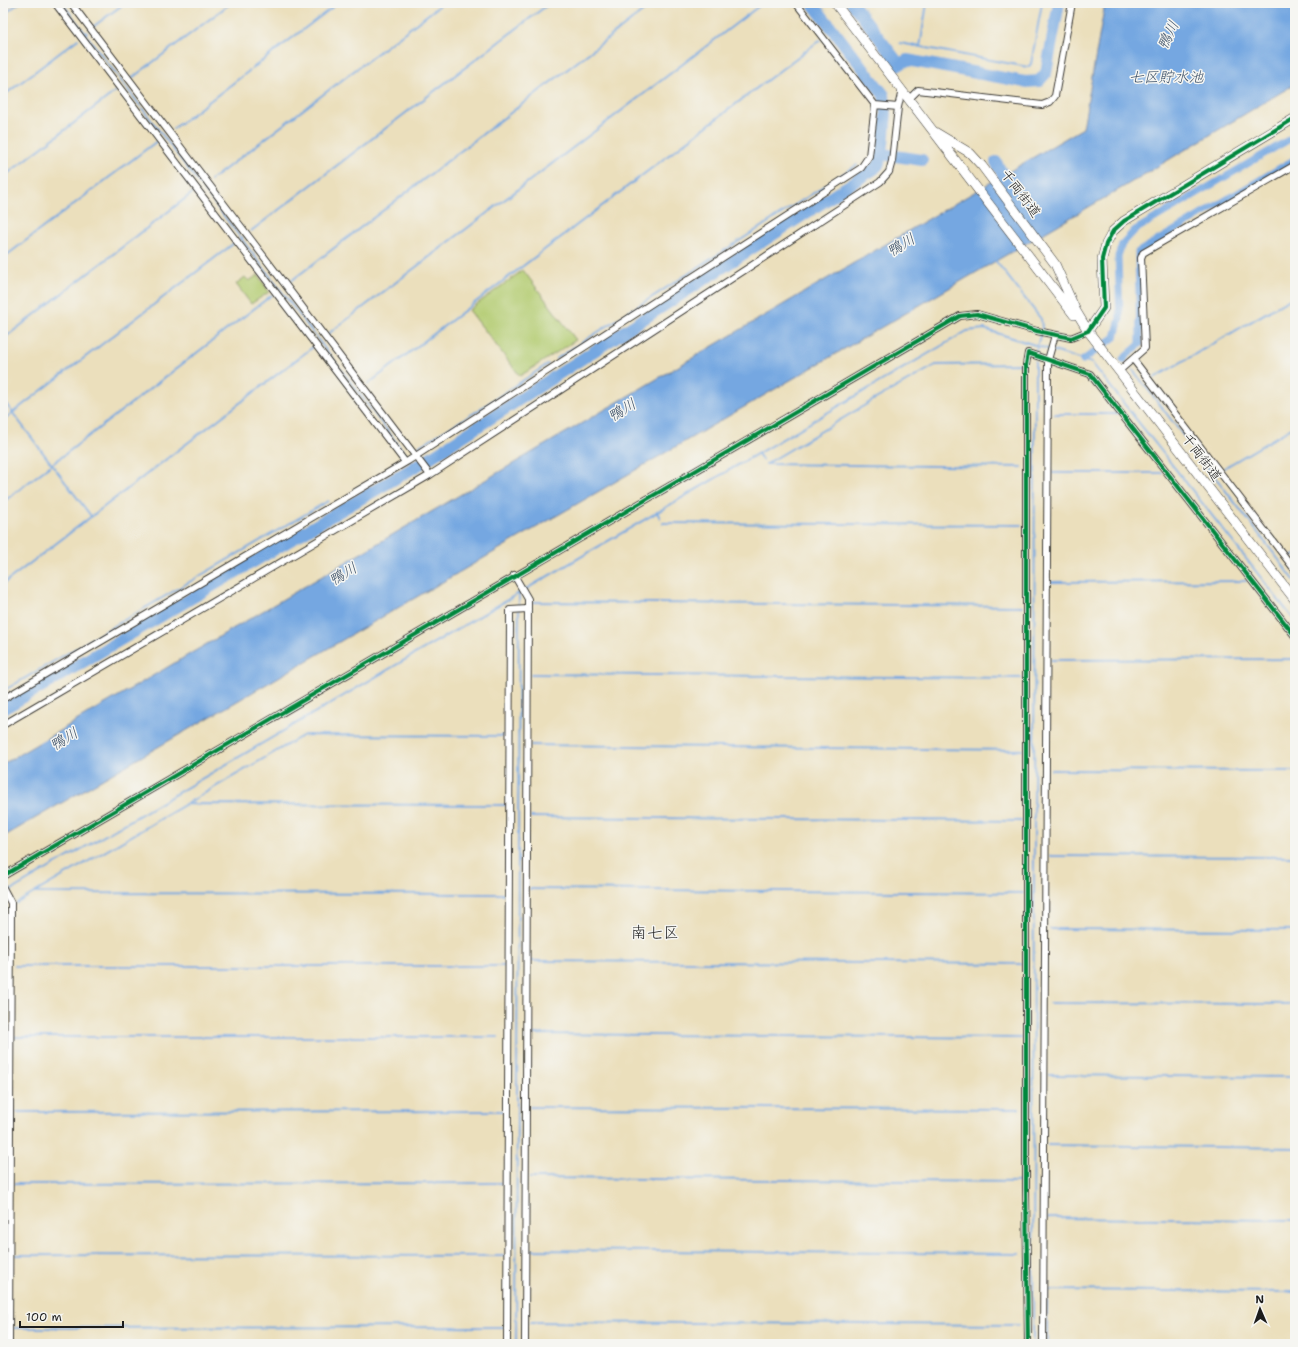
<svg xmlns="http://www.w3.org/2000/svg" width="1298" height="1347" font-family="'Shantell Sans','Klee One',sans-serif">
<rect width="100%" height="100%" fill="#f6f6f2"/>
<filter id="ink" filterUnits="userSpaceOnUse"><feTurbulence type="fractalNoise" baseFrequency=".025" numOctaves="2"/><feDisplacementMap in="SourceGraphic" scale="8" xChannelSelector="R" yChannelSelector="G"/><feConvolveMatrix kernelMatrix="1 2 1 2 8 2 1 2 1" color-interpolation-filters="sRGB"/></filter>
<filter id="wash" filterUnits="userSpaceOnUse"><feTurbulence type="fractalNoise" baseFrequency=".012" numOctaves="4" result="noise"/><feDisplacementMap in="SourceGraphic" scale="16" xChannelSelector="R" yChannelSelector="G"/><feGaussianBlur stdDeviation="0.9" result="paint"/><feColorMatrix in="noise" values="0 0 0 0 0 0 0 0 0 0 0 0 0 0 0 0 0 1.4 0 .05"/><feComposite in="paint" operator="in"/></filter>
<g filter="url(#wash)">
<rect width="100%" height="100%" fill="#ebdfbc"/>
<!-- green -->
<path fill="#b4cc72" stroke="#687447" d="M 523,270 L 576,340 L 520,376 L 469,310 Z
M 258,275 L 269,292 L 251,304 L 236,284 L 245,277 L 249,281 Z"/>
<!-- water -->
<path fill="#75a7e1" stroke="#48627e" d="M 1105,3 L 1295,3 L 1295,84 L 1120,189 L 3,837 L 3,764 L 1083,128 Z"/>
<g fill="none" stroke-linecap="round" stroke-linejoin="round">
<!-- stream -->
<path stroke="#75a7e1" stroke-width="2" d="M 62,3 L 415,467
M 3,15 L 19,3
M 94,26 L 125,3
M 830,33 L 833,31
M 83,35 L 87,32
M 900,43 L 1028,67 L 1031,64 L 1042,3
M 920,47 L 927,3
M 889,51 L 892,49
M 132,78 L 231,3
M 3,96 L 78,39
M 173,129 L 338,3
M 876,155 L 882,154
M 3,177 L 116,91
M 211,180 L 443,3
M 251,231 L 550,3
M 239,240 L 243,237
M 3,258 L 157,141
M 995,260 L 1041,319 L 1042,328 L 1036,351
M 291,281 L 654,3
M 328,334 L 763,3
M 3,339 L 195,191
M 556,359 L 857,165
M 1133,370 L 1295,581
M 1154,378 L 1295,296
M 368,384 L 820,40
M 3,400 L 91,516
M 1053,414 L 1117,414
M 3,420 L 233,244
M 416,448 L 474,413 L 548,364
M 758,453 L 762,460
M 766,464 L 872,401 L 936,365 L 1022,364
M 766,464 L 1022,467
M 1224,468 L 1295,426
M 1052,473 L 1162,473
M 3,502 L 272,295
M 657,512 L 660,518
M 663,523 L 1021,525
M 1289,558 L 1295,555
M 1051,582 L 1246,581
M 3,584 L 313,347
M 533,602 L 1022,606
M 1051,660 L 1295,659
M 531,674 L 1022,678
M 3,691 L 328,501
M 531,745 L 1022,750
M 1051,770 L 1295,771
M 185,804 L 506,805
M 531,817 L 1021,821
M 1050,856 L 1295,857
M 530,889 L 1023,893
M 35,893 L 503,894
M 3,895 L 967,331 L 984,329 L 1092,363 L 1295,621
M 17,903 L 304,735 L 507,736
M 3,911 L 4,911
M 1050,929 L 1295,930
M 530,961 L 1023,964
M 15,966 L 505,966
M 1049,1003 L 1295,1004
M 530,1034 L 1021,1038
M 3,1037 L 4,1037
M 14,1037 L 498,1037
M 1049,1075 L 1295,1077
M 530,1107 L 1019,1109
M 3,1112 L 4,1112
M 14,1112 L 504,1111
M 1048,1145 L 1295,1148
M 530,1178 L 1024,1182
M 3,1184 L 4,1184
M 14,1184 L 504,1183
M 1047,1218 L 1295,1220
M 530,1250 L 1020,1254
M 15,1255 L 504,1256
M 1046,1290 L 1295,1292
M 530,1322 L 1019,1325
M 13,1328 L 504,1327
M 516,1344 L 519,593
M 1033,1344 L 1035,361
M 1047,1344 L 1047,1290"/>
<!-- canal -->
<path stroke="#75a7e1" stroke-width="7" d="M 1083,360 L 1115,337 L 1120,319 L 1118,256 L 1122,244 L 1135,230 L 1295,136
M 1124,360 L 1123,359 L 1140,344 L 1138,252 L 1295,159"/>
<!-- river -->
<path stroke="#75a7e1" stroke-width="12" d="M 852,3 L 899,64
M 897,66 L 907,60 L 1025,82 L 1039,81 L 1046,73 L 1059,3
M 882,154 L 922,160
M 996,162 L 1010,189
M 3,709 L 425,461 L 874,169 L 878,165 L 882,154 L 886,114 L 884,95 L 812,3"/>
</g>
</g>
<g filter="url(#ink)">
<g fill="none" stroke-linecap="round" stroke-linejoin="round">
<defs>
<path id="street" d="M 55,3 L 405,462
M 71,3 L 430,475
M 796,3 L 875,105 L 898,107
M 909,99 L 918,90 L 1042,105 L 1050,102 L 1055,96 L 1072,3
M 1133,359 L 1295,570
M 1119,371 L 1145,348 L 1141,258 L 1143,253 L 1295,165
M 514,575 L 528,599 L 525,1344
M 3,699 L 408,461 L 861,168 L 869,156 L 875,105
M 3,725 L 430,475 L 880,182 L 889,172 L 892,161 L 898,107 L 902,90
M 3,876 L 960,316 L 977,314 L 1037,331 L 1071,338 L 1088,331
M 3,888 L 11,903 L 9,1344
M 507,1344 L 510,610 L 528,609
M 1028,1344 L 1026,1189 L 1026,365 L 1028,353 L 1090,374 L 1295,636
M 1043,1344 L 1048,360 L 1055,335"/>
<path id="secondary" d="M 835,3 L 1074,315
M 935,132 L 970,153 L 982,166 L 1055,264 L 1076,311 L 1088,331 L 1295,600
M 1088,331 L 1104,308 L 1102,259 L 1106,244 L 1113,231 L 1124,221 L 1295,118"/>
</defs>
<!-- street casing -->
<use href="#street" stroke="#3b3934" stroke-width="8"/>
<!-- secondary casing -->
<use href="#secondary" stroke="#3b3934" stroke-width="10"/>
<!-- street -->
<use href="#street" stroke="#fff" stroke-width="6"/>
<!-- secondary -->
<use href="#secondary" stroke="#fff" stroke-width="9"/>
<defs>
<path id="cycleway" d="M 3,876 L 960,316 L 977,314 L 1037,331 L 1071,338 L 1088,331 L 1104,308 L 1102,259 L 1106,244 L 1113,231 L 1124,221 L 1295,118
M 1028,1344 L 1026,1189 L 1026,365 L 1028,353 L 1090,374 L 1295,636"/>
</defs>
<!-- cycleway casing -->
<use href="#cycleway" stroke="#f6f6f2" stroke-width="6"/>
<!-- cycleway -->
<use href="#cycleway" stroke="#00873e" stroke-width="4"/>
</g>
</g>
<g text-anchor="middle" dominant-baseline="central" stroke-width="3" stroke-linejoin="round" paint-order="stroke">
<!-- street labels -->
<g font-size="14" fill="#1c1c1c" stroke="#f6f6f2">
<text transform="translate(1021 193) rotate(53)">千両街道</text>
<text transform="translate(1202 457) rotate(53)">千両街道</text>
</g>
<!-- water labels -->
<g font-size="15" font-style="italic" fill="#40546b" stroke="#f6f6f2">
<text transform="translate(1168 35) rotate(-64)">鴨川</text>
<text x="1166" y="77">七区貯水池</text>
<text transform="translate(901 245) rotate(-31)">鴨川</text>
<text transform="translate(622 410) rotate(-31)">鴨川</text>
<text transform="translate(343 574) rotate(-31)">鴨川</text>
<text transform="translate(64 739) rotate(-31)">鴨川</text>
</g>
<!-- quarter labels -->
<g font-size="16" fill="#1c1c1c" stroke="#f6f6f2">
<text x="655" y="932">南七区</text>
</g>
</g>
<!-- margin -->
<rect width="1298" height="1347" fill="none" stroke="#f6f6f2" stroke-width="16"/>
<!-- north arrow -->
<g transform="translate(1260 1309) rotate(358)" stroke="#f6f6f2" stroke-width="3" paint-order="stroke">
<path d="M0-3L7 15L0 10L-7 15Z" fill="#1c1c1c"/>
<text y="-6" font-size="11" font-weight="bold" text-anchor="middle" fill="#1c1c1c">N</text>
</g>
<!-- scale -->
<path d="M20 1321v6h103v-6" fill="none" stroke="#1c1c1c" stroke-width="2"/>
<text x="26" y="1321" font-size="12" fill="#1c1c1c" stroke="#f6f6f2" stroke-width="3" paint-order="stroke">100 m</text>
</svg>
